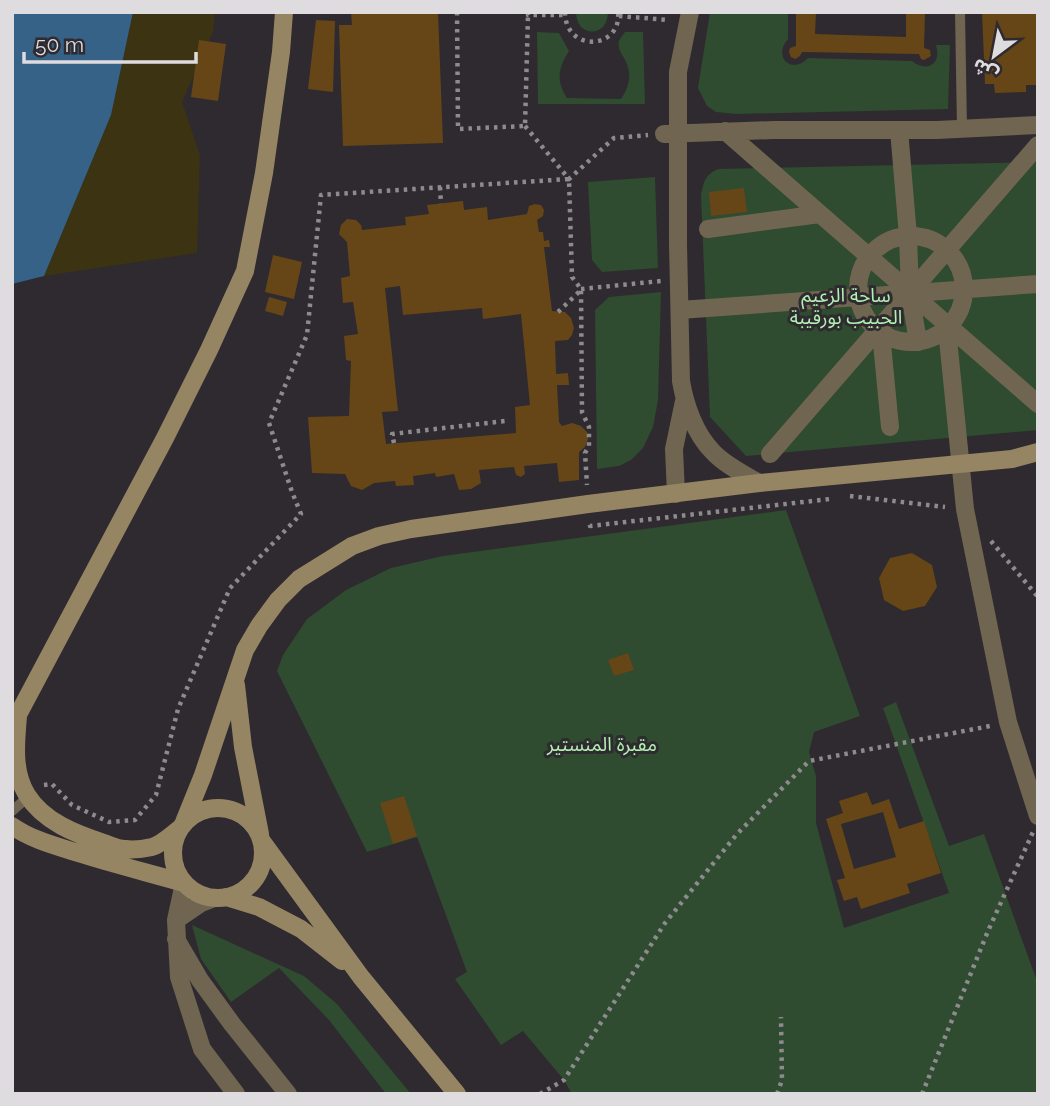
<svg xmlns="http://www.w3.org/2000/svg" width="1050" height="1106" font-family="Raleway,'Noto Sans Arabic',sans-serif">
<rect width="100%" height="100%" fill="#2e2a2f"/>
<!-- green -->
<path fill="#2f4b30" d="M 576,12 L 608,12 C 608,38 576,38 576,12 Z
M 710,12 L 788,12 L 788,39 C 772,57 792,75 808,58 L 912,61 C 927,73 942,64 936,45 L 950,45 L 948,109 L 736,114 L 716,112 L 707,106 L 698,88 Z
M 537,32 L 559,33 L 569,51 C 558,68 556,81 567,98 L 621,99 C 629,88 632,74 626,62 C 623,55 617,50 619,41 C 619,40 625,32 625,32 L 643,32 L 645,104 L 538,104 Z
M 1038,162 L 1038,430 L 746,456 L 710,417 L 701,195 C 704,181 705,175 718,169 Z
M 655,177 L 658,268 L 602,272 L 592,260 L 588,182 Z
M 661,292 L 658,400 L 653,427 L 643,448 L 631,460 L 619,466 L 597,469 L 595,310 L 609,297 Z
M 786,510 L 860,716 L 814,732 L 809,752 L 816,776 L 816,823 L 844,928 L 949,893 L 883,708 L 896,702 L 949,846 L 984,834 L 1038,984 L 1038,1094 L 572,1094 L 564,1080 L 523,1031 L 501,1045 L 455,979 L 467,972 L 417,837 L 367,852 L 277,671 L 283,655 L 307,619 L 346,590 L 391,568 L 443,556 Z
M 192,925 L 304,976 L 337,1004 L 411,1094 L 386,1094 L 329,1020 L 279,968 L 231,1002 L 201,959 Z"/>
<!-- sand -->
<path fill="#3b3312" d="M 133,12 L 215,12 L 213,32 L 182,102 L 200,155 L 197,253 L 44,276 L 111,115 Z"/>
<!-- water -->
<path fill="#366287" d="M 12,12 L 133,12 L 111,115 L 44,276 L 12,284 Z"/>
<!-- building -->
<path fill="#664616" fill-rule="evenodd" d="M 351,12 L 438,12 L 443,143 L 343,146 L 339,25 L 352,25 Z
M 796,12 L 816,12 L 815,34 L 906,37 L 906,12 L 925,12 L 924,48 L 930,50 L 931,56 L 924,60 L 921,59 L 919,54 L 802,52 L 800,56 L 795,59 L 791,57 L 789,52 L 790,48 L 796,46 Z
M 982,12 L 1038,12 L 1038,85 L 1026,85 L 1026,92 L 995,93 L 994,84 L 985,84 Z
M 316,20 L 335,21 L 333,92 L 308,89 Z
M 199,40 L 226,44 L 218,101 L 191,97 Z
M 744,188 L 747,212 L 711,216 L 709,192 Z
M 463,201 L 464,210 L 487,207 L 488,220 L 527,214 L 529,206 L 535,204 L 541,205 L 544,210 L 543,216 L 537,220 L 539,232 L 543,232 L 544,241 L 549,240 L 550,247 L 544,247 L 552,311 L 565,312 L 571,318 L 574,328 L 572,335 L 568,340 L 555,341 L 556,374 L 568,373 L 569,385 L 557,385 L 559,422 L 562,426 L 572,423 L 581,426 L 587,432 L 588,439 L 585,447 L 579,452 L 579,480 L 559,482 L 557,463 L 524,466 L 525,474 L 521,477 L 516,475 L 514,467 L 479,470 L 481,483 L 471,489 L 459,490 L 454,474 L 436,477 L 435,473 L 413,476 L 414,485 L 396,486 L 395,481 L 374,483 L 362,490 L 351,486 L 345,474 L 312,473 L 308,417 L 349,416 L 351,361 L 346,360 L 344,336 L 358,334 L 353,302 L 343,303 L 341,278 L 350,276 L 347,242 L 339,234 L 341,225 L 347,219 L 356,220 L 361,225 L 362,230 L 406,225 L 405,217 L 429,214 L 427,205 ZM 400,286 L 403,315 L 482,308 L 483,319 L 521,314 L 530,405 L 515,407 L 516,433 L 386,444 L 382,412 L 398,411 L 385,288 Z
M 273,255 L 302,262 L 294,299 L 265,292 Z
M 269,297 L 287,302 L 283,316 L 265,311 Z
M 912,553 L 932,565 L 937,587 L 925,606 L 903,611 L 884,600 L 879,578 L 890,558 Z
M 628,653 L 634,670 L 614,676 L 608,660 Z
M 867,792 L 872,805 L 889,799 L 899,829 L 924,821 L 941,873 L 907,884 L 910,893 L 861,909 L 857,897 L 844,901 L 837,880 L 845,878 L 826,819 L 843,813 L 839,801 ZM 883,812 L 896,857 L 854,869 L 841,824 Z
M 404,796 L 417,836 L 393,844 L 380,803 Z"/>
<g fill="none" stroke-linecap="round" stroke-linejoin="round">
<!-- path -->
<path stroke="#8e8b8f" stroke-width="4.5" stroke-dasharray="3.5 5" stroke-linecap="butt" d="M 457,12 L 458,129 L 525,126 L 528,15
M 528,12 L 528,15 L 564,15
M 565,12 C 565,53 622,50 618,12
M 619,16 L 669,20
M 525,126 L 569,179 L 614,138 L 648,135
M 440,187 L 441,204
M 581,289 L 661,281
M 558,312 L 580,291
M 394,443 L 392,434 L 505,421
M 850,496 L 945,507
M 590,525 L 590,526 L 830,499
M 991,541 L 1038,597
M 44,785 L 52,784 L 72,805 L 109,822 L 135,820 L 156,795 L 178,709 L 230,588 L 301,514 L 292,492 L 269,423 L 307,335 L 321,195 L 569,179 L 572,277 L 581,289 L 582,412 L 589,427 L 589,446 L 585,453 L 587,485
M 540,1094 L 564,1080 L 665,923 L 737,834 L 809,761 L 990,726
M 777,1094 L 782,1080 L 781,1017
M 922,1094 L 988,931 L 1033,832"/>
<!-- lane -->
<path stroke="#706550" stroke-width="10" d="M 960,12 L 962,129
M 12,811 L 28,797"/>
<!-- street -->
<path stroke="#706550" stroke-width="18" d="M 690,12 L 678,72 L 678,244 L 681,381 C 685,405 695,434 713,452 C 725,465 744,474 759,483
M 899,130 L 908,236 L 910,293 L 918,342
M 725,131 L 1038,404
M 664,134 L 774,130 L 937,130 L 1038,125
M 708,229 L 820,214
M858 289a53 53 0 1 1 106 0a53 53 0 1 1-106 0Z
M 680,310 L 1038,284
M 947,329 L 965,509 L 1008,722 L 1038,816
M 881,333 L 890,427
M 770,454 L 1038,145
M 676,494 L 674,449 L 684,401
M 184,883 L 176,920 L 201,903 L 214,898
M 176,920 L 179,977 L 202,1049 L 236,1094
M 176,939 L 200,980 L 232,1024 L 288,1094"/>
<!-- secondary -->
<path stroke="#968563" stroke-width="18" d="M 236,685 L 243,747 L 260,834
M 18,716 C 16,742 12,771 27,795 C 44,822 76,834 104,843 C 110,845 118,849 125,849 C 133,850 143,849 152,847 C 162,844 170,836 179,829
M 12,726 L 165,438 L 209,350 L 245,271 L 264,173 L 281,52 L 284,12
M173 853a45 45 0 1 1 90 0a45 45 0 1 1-90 0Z
M 184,822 L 203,775 L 245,650 L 259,626 L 278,600 L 299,579 L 352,546 L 379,536 L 411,529 L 588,504 L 759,483 L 1012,459 L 1038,452
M 12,826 C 32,840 56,846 78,853 C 113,864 149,873 184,883
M 261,840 L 361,977 L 457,1094
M 226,897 L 259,907 L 301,929 L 342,961"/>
</g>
<g text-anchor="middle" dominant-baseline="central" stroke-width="6" stroke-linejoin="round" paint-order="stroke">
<!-- park labels -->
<g font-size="19" fill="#b1f1b2" stroke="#2e2a2f">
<text x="846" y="295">ساحة الزعيم<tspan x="846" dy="22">الحبيب بورقيبة</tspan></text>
<text x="602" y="744">مقبرة المنستير</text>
</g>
</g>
<!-- border -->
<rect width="1050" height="1106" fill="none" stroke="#dedcdf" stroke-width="28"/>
<!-- north arrow -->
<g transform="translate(994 56) rotate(212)" stroke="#2e2a2f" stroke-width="5" paint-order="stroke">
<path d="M0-5L12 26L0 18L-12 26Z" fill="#dedcdf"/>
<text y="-10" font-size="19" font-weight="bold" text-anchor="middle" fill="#dedcdf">ش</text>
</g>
<!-- scale -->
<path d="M24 52v10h172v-10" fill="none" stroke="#dedcdf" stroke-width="3.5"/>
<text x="35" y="52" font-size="21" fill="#dedcdf" stroke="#2e2a2f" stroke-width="5" paint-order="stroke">50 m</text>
</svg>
